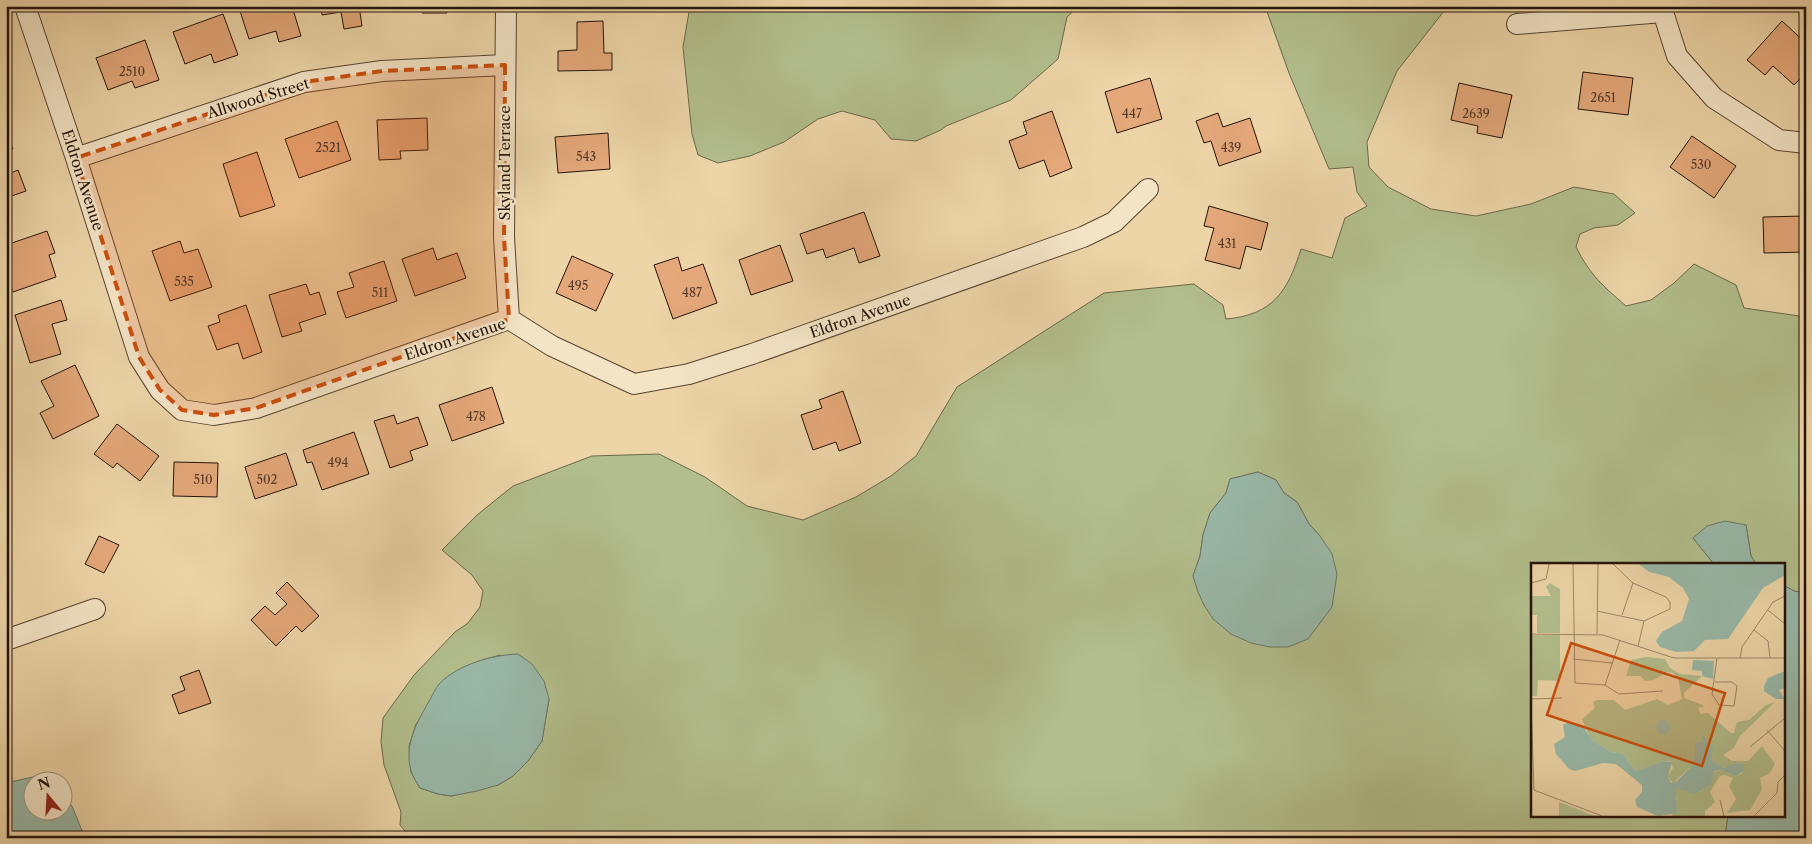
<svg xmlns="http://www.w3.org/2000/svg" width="1812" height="844" font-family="'Libre Caslon Text',serif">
<rect width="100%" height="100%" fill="#edd5a7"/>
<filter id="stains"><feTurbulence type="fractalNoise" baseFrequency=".004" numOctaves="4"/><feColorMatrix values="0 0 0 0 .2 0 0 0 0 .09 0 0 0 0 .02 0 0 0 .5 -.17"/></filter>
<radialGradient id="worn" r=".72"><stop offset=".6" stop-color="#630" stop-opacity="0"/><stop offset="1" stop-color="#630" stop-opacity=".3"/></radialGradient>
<!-- green -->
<path fill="#b2be8c" stroke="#6c684b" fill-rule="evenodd" d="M 690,6 L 1079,6 L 1067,17 L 1058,59 L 1011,100 L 946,126 L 941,130 L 916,141 L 891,139 L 875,120 L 842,111 L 818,119 L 784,142 L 750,156 L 718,163 L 698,155 L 692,134 L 683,47 Z
M 1265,6 L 1448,6 L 1397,71 L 1367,142 L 1369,167 L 1388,187 L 1431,209 L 1476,216 L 1531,204 L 1574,187 L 1614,194 L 1635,213 L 1618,225 L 1594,228 L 1580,234 L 1576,247 C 1590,275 1603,286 1626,306 L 1651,300 L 1674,283 L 1694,264 L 1736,285 L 1744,308 L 1806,317 L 1806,593 L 1794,591 L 1783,585 L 1783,564 L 1756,564 L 1751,556 L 1746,525 L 1693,538 L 1714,564 L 1532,564 L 1532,815 L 1728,815 L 1725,838 L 411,838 L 400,825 L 401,812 L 384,765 L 381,742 L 383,718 L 414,675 L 455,632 L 468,623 L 480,607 L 483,591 L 472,575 L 442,550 L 477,515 L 513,486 L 592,456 L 659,454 L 705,477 L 747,506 L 803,520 L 856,497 L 891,476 L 916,456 L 957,387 L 1104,293 L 1194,284 L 1223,305 L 1226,319 C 1273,315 1288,291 1301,249 L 1332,258 L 1345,218 L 1367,206 L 1357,192 L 1353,167 L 1329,169 L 1289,73 ZM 1258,472 L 1276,480 L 1284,493 L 1297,502 L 1309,524 L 1320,536 L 1204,605 L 1193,576 L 1200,556 L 1203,535 L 1210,513 L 1226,493 L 1230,479 ZM 500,655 L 549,699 L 542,741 L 528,761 L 513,776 L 498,785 L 451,796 L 438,794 L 420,788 L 411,772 L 409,746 L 416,724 L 459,670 L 479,661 Z"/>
<!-- water -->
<path fill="#99b9a9" stroke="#6b7769" d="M 1258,472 L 1276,480 L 1284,493 L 1297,502 L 1309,524 L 1320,536 L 1332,554 L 1337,574 L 1332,607 L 1308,639 L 1288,647 L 1270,647 L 1251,643 L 1231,634 L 1213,619 L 1204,605 L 1198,592 L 1193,576 L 1200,556 L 1203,535 L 1210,513 L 1226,493 L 1230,479 Z
M 1725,521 L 1746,525 L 1751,556 L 1756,564 L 1714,564 L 1693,538 L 1707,526 Z
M 1783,585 L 1794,591 L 1806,593 L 1806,838 L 1725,838 L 1728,815 L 1783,815 Z
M 518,654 L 532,664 L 544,681 L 549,699 L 542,741 L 528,761 L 513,776 L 498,785 L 477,791 L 451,796 L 438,794 L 420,788 C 417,783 413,777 411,771 C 404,746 416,724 428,703 C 432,697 435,688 440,683 C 459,664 493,655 518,654 Z
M 37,776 L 44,781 L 32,782 L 32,812 L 62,812 L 63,798 L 72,806 L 85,838 L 6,838 L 6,783 Z"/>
<!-- building -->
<path fill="#e4a87a" stroke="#25130a" d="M 254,6 L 292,6 L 301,36 L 279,42 L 276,31 L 249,39 L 240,11 Z
M 321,6 L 359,6 L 362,26 L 344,29 L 341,12 L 322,15 Z
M 422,6 L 447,6 L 447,13 L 422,13 Z
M 223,14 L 238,55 L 214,63 L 211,54 L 185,64 L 173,32 Z
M 603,21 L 604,53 L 612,53 L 612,70 L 558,71 L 558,51 L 577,50 L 577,22 Z
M 1782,21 L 1806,43 L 1806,73 L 1794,85 L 1773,66 L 1765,75 L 1747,60 Z
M 145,40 L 159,80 L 135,88 L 132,81 L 108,90 L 96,58 Z
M 1583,72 L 1633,78 L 1628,115 L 1578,109 Z
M 1150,78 L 1162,119 L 1117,133 L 1105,92 Z
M 1459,83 L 1512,95 L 1502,138 L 1477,133 L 1478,126 L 1451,120 Z
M 1052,111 L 1072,168 L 1050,177 L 1044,160 L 1019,169 L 1009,141 L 1027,134 L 1023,122 Z
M 1218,113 L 1223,127 L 1250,118 L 1261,152 L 1219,166 L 1211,141 L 1204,143 L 1196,121 Z
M 427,118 L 428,150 L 400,151 L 401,159 L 379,160 L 377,120 Z
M 337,121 L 351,160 L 299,178 L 285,139 Z
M 6,128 L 13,149 L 6,151 Z
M 608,133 L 610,169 L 558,173 L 555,137 Z
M 1692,136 L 1736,166 L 1714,198 L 1670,167 Z
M 257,152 L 275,206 L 240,217 L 223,164 Z
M 18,170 L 26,191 L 6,198 L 6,175 Z
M 1209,206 L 1268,223 L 1261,250 L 1246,246 L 1240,269 L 1205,260 L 1214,228 L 1204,226 Z
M 1804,207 L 1806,207 L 1806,252 L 1764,253 L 1763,217 L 1805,216 Z
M 864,212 L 880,256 L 859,263 L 854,248 L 826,258 L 823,249 L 807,254 L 800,234 Z
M 47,231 L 55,253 L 49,255 L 56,277 L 13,292 L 6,270 L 6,245 Z
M 180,241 L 184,253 L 198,249 L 212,287 L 170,301 L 152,251 Z
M 780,245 L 793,281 L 751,295 L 739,260 Z
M 433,248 L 437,260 L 457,253 L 466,278 L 415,296 L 402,259 Z
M 572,256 L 613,274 L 596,311 L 556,293 Z
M 678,257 L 682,271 L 703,264 L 717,303 L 673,319 L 654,265 Z
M 384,261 L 397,301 L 346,318 L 337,292 L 354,287 L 349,273 Z
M 306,284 L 310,295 L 319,292 L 326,314 L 299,323 L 302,331 L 282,337 L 269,295 Z
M 61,300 L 67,320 L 52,324 L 61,354 L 30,363 L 15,315 Z
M 246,305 L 262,352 L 243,359 L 238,343 L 217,350 L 208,326 L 220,322 L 218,315 Z
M 75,365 L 99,416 L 53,439 L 40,413 L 54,406 L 41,381 Z
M 492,387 L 504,423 L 452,441 L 439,405 Z
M 843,391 L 861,443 L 839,451 L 836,442 L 813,450 L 801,415 L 822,408 L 819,400 Z
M 394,415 L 397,424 L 418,417 L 428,445 L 410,451 L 413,460 L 390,468 L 374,421 Z
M 117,424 L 159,456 L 140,481 L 117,463 L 113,468 L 94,454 Z
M 354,432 L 369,474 L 322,490 L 312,462 L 307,463 L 303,450 Z
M 286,453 L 297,485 L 255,499 L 245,467 Z
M 174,462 L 218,463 L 217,497 L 173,496 Z
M 99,536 L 119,545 L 104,573 L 85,564 Z
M 287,582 L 319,616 L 302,632 L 296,626 L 276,646 L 251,620 L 265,606 L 275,615 L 287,604 L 276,593 Z
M 199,670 L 211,703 L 179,714 L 172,695 L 185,690 L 180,677 Z"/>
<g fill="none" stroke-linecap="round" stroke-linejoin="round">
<defs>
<path id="minor" d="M 25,6 L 76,158 L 139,357 L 160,390 L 182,410 L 214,415 L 256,408 L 509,319 L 552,346 L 634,384 L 689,374 L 752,354 L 1083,237 L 1114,222 L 1148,189
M 506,6 L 504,237 L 509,319
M 1663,6 L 1663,12 L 1677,56 L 1714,98 L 1779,140 L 1806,143
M 1517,24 L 1663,12
M 76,158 L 304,82 L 382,71 L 505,65
M 6,640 L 95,609"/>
</defs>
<!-- minor casing -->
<use href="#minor" stroke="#574431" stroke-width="22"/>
<!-- minor -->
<use href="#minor" stroke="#f3e4c6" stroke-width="20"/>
</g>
<!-- marked area -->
<path fill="#cb4e0c" fill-opacity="0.2" stroke="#cb4e0c" stroke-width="4" stroke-dasharray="10 6" stroke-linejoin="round" d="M 505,65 L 504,237 L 509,319 L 256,408 L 214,415 L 182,410 L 160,390 L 139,357 L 76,158 L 304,82 L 382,71 Z"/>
<g text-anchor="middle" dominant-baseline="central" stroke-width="5" stroke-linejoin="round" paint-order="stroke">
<!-- number labels -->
<g font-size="12" fill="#553826">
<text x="132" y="71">2510</text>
<text x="1603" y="97">2651</text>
<text x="1132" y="113">447</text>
<text x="1476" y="113">2639</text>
<text x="328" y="147">2521</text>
<text x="1231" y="147">439</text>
<text x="586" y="156">543</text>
<text x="1701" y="164">530</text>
<text x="1227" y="243">431</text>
<text x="184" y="281">535</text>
<text x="578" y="285">495</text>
<text x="380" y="292">511</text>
<text x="692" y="292">487</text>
<text x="476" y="416">478</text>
<text x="338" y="462">494</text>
<text x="203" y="479">510</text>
<text x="267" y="479">502</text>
</g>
<!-- street labels -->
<g font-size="15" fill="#25130a" stroke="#f3e4c6">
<text transform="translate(258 98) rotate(-17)">Allwood Street</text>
<text transform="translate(504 163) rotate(-90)">Skyland Terrace</text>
<text transform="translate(83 180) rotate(72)">Eldron Avenue</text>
<text transform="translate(860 316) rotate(-19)">Eldron Avenue</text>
<text transform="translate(455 339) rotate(-18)">Eldron Avenue</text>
</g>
</g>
<!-- overview -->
<g transform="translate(1531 563)">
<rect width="254" height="254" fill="#edd5a7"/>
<path d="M 19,20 L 29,26 L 29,70 L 6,70 L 6,52 L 0,52 L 0,33 L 20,33 L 15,24 ZM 0,72 L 29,72 L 29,118 L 7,117 L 6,133 L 0,133 ZM 115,94 L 134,96 L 139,105 L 149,111 L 171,113 L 153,130 L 153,135 L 172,142 L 173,144 L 167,145 L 170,151 L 177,150 L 200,170 L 203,170 L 206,159 L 218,157 L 235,142 L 244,139 L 209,173 L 203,185 L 192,192 L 201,198 L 217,198 L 231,183 L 244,201 L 239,210 L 229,215 L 231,226 L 219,247 L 196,250 L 205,236 L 198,223 L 202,215 L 194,212 L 189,213 L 179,229 L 184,239 L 174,248 L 174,253 L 141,253 L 146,235 L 143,229 L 145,225 L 168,229 L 180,222 L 182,209 L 190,207 L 205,213 L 212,210 L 212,201 L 203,200 L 193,205 L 180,197 L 180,183 L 174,176 L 170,179 L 163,200 L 142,220 L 137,214 L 142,205 L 140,198 L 133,198 L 104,208 L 92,191 L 80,189 L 60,177 L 51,156 L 64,145 L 62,139 L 66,137 L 83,137 L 94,147 L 126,136 L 137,142 L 151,136 L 147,115 L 142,110 L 136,109 L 123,117 L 114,118 L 109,113 L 95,113 L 100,97 ZM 28,239 L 34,241 L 63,253 L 28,253 Z" fill="#b2be8c"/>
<path d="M 108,1 L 254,1 L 254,12 L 232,25 L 197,76 L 174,77 L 163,88 L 145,89 L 129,84 L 125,78 L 131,69 L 151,58 L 158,36 L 152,25 L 138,14 L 118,9 ZM 162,97 L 183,98 L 182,116 L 171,113 L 171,108 L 161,107 ZM 254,108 L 254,125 L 248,127 L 254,136 L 245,136 L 233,128 L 233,123 L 237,115 ZM125 164a7 7 0 1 1 14 0a7 7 0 1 1-14 0ZM 36,160 L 51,162 L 62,178 L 80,189 L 92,191 L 104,208 L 133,198 L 141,199 L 137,214 L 140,220 L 146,218 L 163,200 L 164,181 L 171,178 L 171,172 L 182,184 L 180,197 L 193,205 L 203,200 L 212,201 L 213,208 L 205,213 L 190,207 L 183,208 L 180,222 L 164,231 L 145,225 L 146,250 L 127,253 L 106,244 L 104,237 L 111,229 L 111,222 L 85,201 L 72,200 L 44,208 L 38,206 L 25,191 L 23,181 L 34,174 L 32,162 Z" fill="#99b9a9"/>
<path fill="none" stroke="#9d8768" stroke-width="1" d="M 42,1 L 44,120 L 74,122 L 88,131 L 132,128M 0,20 L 15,16 L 18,1M 237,47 L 254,61M 66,48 L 113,58 L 139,46 L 139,39 L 135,34 L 102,20 L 82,1M 91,52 L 102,20M 223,67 L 237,78 L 239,95M 0,71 L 72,72 L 143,95 L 254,95M 66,71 L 67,1M 107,83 L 113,58M 209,95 L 211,84 L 242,39 L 254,33M 42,96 L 81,100M 184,119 L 201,119 L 206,123 L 203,143 L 188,142 L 181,131 L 186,95M 74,122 L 89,77M 0,136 L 31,135M 0,138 L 3,227 L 71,253M 236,167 L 254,188M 219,184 L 254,155M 189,237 L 193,253M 223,253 L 246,230 L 247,219 L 254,212"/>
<path fill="#cb4e0c" fill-opacity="0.15" stroke="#cb4e0c" stroke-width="2.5" d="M 40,80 L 194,130 L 171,203 L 16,152 Z"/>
<rect width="254" height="254" fill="none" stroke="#25130a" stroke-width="2.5"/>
</g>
<!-- margin -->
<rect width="1812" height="844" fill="none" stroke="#edd5a7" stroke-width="25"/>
<rect x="8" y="8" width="1797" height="829" fill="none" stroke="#25130a" stroke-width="2.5"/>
<rect x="12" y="12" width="1787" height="819" fill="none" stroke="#25130a"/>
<!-- north arrow -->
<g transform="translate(48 796) rotate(342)"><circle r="24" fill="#f3e4c6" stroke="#a1907b"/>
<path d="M0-4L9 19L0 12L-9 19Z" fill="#8f2418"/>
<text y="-8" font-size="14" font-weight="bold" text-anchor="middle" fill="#25130a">N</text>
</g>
<rect width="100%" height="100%" filter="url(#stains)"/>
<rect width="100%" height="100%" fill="url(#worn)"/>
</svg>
